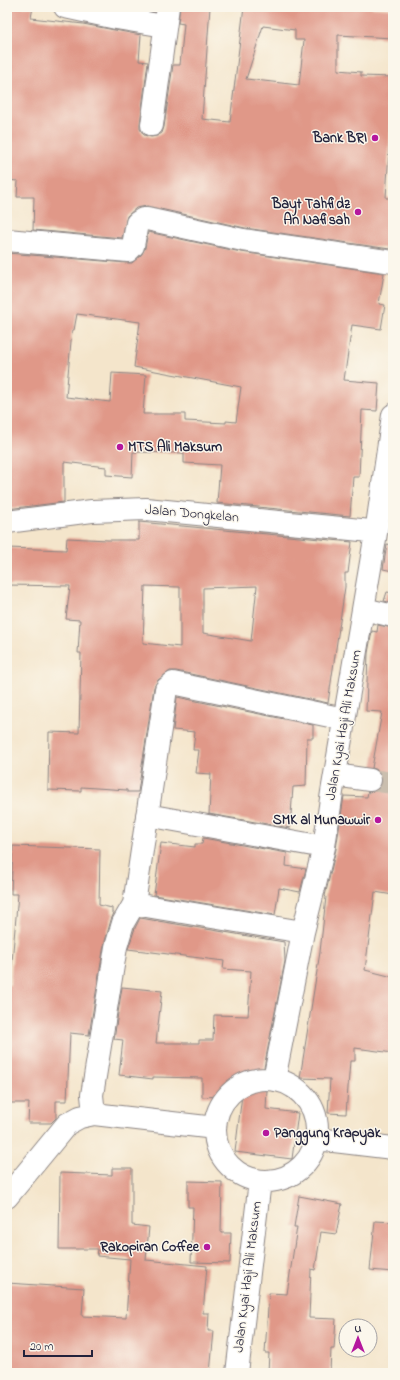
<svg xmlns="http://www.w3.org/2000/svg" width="400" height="1380" font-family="'Indie Flower',sans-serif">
<rect width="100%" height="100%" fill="#fbf7ec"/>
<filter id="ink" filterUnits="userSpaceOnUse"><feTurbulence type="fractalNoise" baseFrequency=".025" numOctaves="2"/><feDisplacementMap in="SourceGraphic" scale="8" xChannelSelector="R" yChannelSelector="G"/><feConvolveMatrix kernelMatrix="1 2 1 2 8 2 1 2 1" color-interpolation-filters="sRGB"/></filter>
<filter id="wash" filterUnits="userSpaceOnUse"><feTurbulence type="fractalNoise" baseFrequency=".012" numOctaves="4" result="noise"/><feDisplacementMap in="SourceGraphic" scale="16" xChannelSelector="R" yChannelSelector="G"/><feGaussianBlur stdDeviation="0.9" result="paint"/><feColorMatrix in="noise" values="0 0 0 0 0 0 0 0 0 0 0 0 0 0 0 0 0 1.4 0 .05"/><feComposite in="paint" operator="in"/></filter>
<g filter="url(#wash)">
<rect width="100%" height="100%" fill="#f4e5cb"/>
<g id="blocks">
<!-- building -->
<path fill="#e09888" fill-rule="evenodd" d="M 7,7 L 33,7 L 31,18 L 83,24 L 141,35 L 139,61 L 148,62 L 140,124 L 140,129 L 144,135 L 151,137 L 157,136 L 162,133 L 164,127 L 173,65 L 180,65 L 184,24 L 178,23 L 180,7 L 210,7 L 202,119 L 230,122 L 244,7 L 362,7 L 393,9 L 393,38 L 338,35 L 338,70 L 361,72 L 361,76 L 393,77 L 393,119 L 391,119 L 386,198 L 393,198 L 393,226 L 390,249 L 245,228 L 147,206 L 136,208 L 127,216 L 122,238 L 33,230 L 34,197 L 17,197 L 18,181 L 7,180 L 8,155 L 7,155 ZM 263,26 L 295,30 L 295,40 L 304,40 L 299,85 L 246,79 Z
M 144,7 L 155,7 L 155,12 L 144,10 Z
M 148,232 L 241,252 L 384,273 L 379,304 L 385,305 L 381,329 L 352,325 L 344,380 L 379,383 L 377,411 L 362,410 L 359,477 L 353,477 L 350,516 L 217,503 L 220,465 L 184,463 L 184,453 L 133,452 L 132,477 L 106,475 L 106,467 L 64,462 L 64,502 L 7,509 L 7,253 L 127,263 L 132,263 L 142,254 L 145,248 ZM 77,314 L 140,322 L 134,367 L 241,387 L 236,422 L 226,421 L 226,423 L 185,421 L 185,414 L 143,414 L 146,375 L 112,373 L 110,402 L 66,397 L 72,330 L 74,330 Z
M 139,522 L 352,542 L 348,573 L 345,573 L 345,587 L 328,703 L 176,671 L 170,671 L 158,680 L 154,687 L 138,792 L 127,792 L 127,790 L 81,787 L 81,791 L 48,790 L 49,732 L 79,733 L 81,653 L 78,653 L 80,620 L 66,619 L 70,586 L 7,585 L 7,548 L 66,550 L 67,538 L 108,540 L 139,540 ZM 145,586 L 180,587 L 180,647 L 143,643 ZM 257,586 L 251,641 L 203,633 L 203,588 Z
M 387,544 L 393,545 L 393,571 L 383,569 Z
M 387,592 L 393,593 L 393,603 L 384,601 Z
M 378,625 L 393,628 L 393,895 L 375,892 L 365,970 L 393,977 L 393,1053 L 355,1048 L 355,1061 L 350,1061 L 346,1114 L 328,1113 L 330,1079 L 300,1078 L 320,952 L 326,897 L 325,896 L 336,849 L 344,796 L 367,797 L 368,792 L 375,791 L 380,787 L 382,782 L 381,775 L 378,770 L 372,768 L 382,712 L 366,711 L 368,653 L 372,631 L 377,632 Z
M 177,697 L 313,725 L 313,738 L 307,738 L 306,786 L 293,787 L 290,828 L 209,814 L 211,774 L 196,773 L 199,750 L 193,750 L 195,732 L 173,730 Z
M 203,838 L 287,853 L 286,866 L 306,869 L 300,892 L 279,888 L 275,915 L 154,895 L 161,843 L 195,847 L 195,844 L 202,844 Z
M 13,846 L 100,849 L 99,905 L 112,908 L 112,913 L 114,913 L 111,920 L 104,945 L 89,1035 L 70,1033 L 67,1101 L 56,1101 L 56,1118 L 51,1123 L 28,1123 L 29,1103 L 7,1103 L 7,985 L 10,985 L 18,894 L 11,894 Z
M 140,918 L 284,942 L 285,961 L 262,1078 L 262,1084 L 267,1090 L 266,1109 L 298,1113 L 292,1159 L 235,1152 L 242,1095 L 202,1097 L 202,1078 L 153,1077 L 153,1079 L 119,1075 L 123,1040 L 114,1039 L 122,987 L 162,991 L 156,1043 L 199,1043 L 199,1040 L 213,1040 L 214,1015 L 248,1016 L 251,971 L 223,969 L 224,961 L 128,949 L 135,928 Z
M 112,1168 L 132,1168 L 132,1225 L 149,1227 L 146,1260 L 207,1266 L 203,1313 L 209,1313 L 208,1331 L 214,1331 L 210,1373 L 7,1373 L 7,1283 L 84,1288 L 82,1316 L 126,1318 L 130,1259 L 97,1256 L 98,1249 L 59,1249 L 60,1173 L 112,1175 Z
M 188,1181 L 222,1182 L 221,1233 L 231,1233 L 230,1263 L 191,1262 L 193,1207 L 188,1207 Z
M 299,1196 L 342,1204 L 336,1234 L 321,1232 L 315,1270 L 311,1269 L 309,1318 L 336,1319 L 334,1349 L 331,1349 L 330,1373 L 268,1373 L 269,1353 L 265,1353 L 269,1293 L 287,1294 L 297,1227 L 294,1227 Z
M 375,1221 L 393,1222 L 393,1272 L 370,1270 Z"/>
</g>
</g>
<g filter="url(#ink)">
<use href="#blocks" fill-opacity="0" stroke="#8b8483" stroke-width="1"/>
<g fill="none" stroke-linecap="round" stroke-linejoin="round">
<!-- minor-tunnel -->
<path stroke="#cabeae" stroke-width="22" stroke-dasharray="22 11" stroke-linecap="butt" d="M 370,780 L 393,783"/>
<defs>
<path id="minor" d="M 65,7 L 116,18 L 165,26
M 152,125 L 168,7
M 7,240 L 128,251 L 133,246 L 137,223 L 143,219 L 147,219 L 243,240 L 393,262
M 7,522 L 92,511 L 146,509 L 371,531 L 376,533
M 364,609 L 393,616
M 335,775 L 370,780
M 147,815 L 324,847
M 134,904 L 303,932
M215 1130a51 51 0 1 1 102 0a51 51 0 1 1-102 0Z
M 274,1080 L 303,932 L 324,847 L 332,792 L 376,533 L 393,415
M 94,1114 L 92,1095 L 116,947 L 123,923 L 134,904 L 166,689 L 173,683 L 344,719
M 317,1139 L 393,1148
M 7,1197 L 67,1124 L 80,1117 L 94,1114 L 215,1128
M 237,1373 L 260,1181"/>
</defs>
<!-- minor casing -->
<use href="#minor" stroke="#8b8483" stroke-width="24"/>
<!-- minor -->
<use href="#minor" stroke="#fff" stroke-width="22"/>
</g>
</g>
<!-- markers -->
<g fill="#b5179e" stroke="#fbf7ec" stroke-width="1.5">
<circle cx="375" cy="138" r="4"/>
<circle cx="358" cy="212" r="4"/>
<circle cx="120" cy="447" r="4"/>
<circle cx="378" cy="820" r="4"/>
<circle cx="266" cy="1133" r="4"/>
<circle cx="207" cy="1247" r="4"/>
</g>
<g text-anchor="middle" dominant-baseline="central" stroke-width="3" stroke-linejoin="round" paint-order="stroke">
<!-- poi labels -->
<g font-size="14" font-weight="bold" fill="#22223b" stroke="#fbf7ec" text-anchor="end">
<text x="367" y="138">Bank BRI</text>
<text x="350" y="204">Bayt Tahfidz<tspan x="350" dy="16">An Nafisah</tspan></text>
<text x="128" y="447" text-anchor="start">MTS Ali Maksum</text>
<text x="370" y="820">SMK al Munawwir</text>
<text x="274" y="1133" text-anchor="start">Panggung Krapyak</text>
<text x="199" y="1247">Rakopiran Coffee</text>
</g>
<!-- street labels -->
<g font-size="14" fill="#22223b" stroke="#fbf7ec">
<text transform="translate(192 514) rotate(5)">Jalan Dongkelan</text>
<text transform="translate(344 725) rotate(-80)">Jalan Kyai Haji Ali Maksum</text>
<text transform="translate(248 1277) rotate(-83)">Jalan Kyai Haji Ali Maksum</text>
</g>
</g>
<!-- margin -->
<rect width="400" height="1380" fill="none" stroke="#fbf7ec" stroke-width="24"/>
<!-- north arrow -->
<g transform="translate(358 1338)"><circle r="19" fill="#fbf7ec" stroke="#a4a2a5"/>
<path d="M0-3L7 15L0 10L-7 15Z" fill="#b5179e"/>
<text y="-6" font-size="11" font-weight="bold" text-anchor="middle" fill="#22223b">U</text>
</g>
<!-- scale -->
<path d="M24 1350v6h68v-6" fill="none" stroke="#22223b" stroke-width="2"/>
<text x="30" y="1350" font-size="12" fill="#22223b" stroke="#fbf7ec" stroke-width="3" paint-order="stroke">20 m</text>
</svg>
